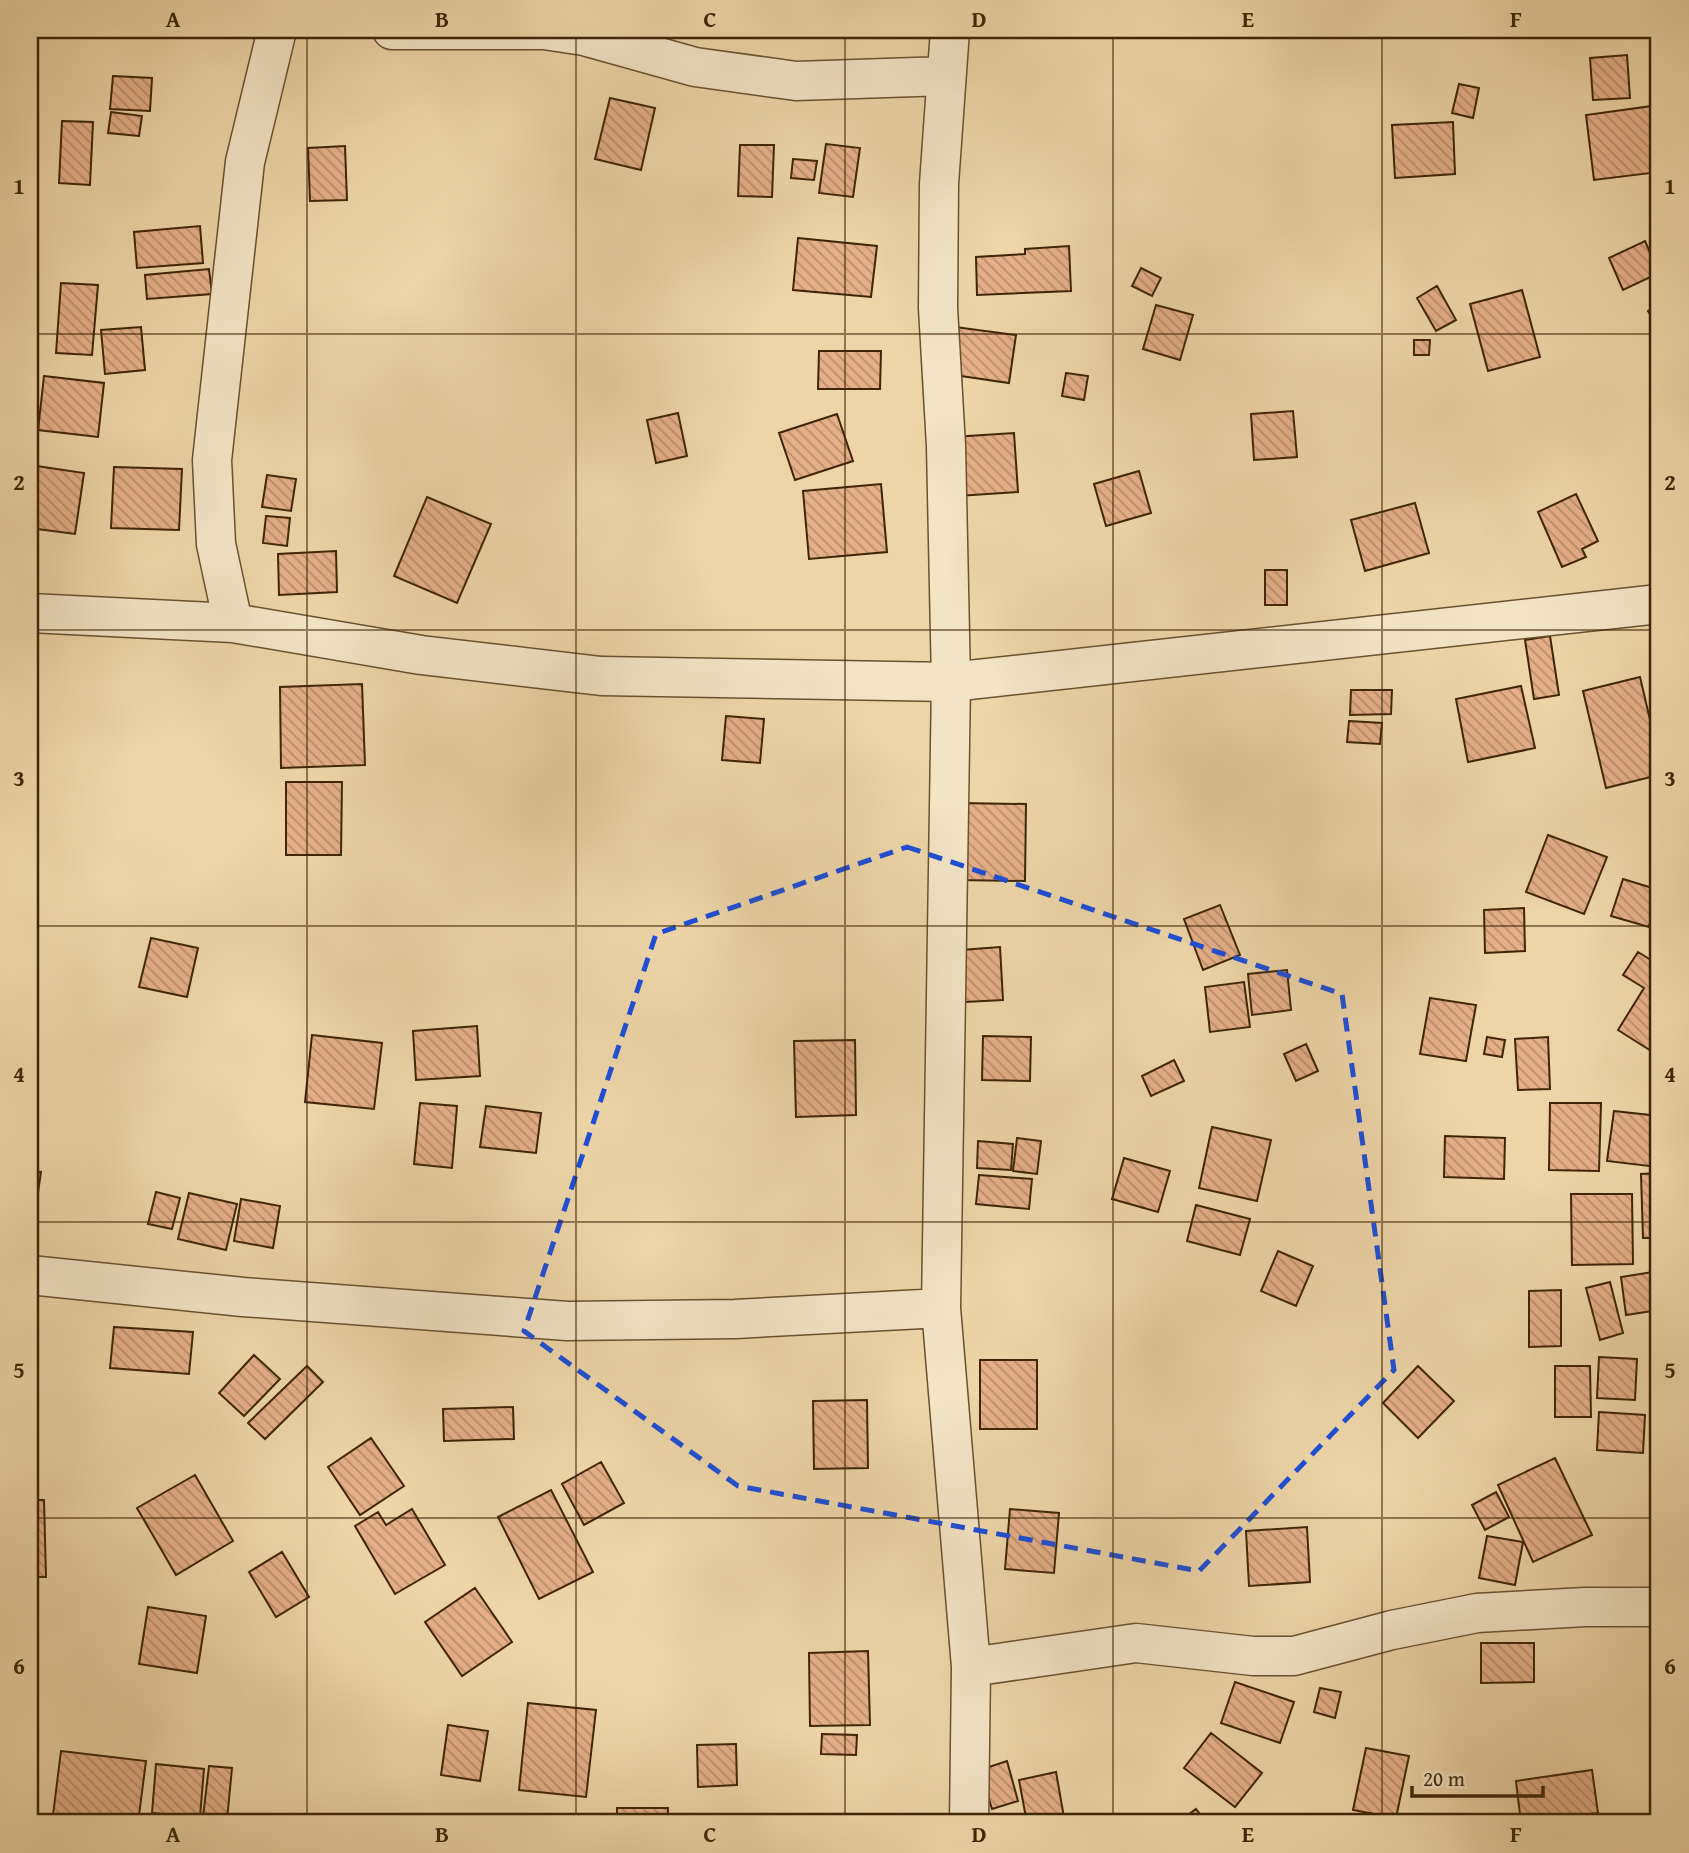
<svg xmlns="http://www.w3.org/2000/svg" width="1689" height="1853" font-family="'Gentium Book Plus',serif">
<defs>
<pattern id="building-back-hatch" width="6" height="6" patternUnits="userSpaceOnUse" patternTransform="scale(1.75)"><rect width="6" height="6" fill="#e5af88"/><path d="M-1 5l2 2M0 0l6 6M5-1l2 2" fill="none" stroke="#bb8e6d"/></pattern>
</defs>
<rect width="100%" height="100%" fill="#edd5a7"/>
<filter id="stains"><feTurbulence type="fractalNoise" baseFrequency=".00286" numOctaves="4"/><feColorMatrix values="0 0 0 0 .2 0 0 0 0 .09 0 0 0 0 .02 0 0 0 .5 -.17"/></filter>
<radialGradient id="worn" r=".72"><stop offset=".6" stop-color="#630" stop-opacity="0"/><stop offset="1" stop-color="#630" stop-opacity=".3"/></radialGradient>
<!-- building -->
<path fill="url(#building-back-hatch)" stroke="#3f2506" stroke-width="2" d="M 1627,55 L 1630,98 L 1593,100 L 1590,58 Z
M 113,76 L 152,78 L 150,111 L 110,109 Z
M 1459,84 L 1479,88 L 1473,118 L 1452,113 Z
M 610,98 L 655,108 L 641,170 L 595,159 Z
M 1652,106 L 1659,172 L 1594,180 L 1586,115 Z
M 111,112 L 142,116 L 139,136 L 108,133 Z
M 62,121 L 93,122 L 90,185 L 59,183 Z
M 1453,122 L 1455,174 L 1395,178 L 1392,125 Z
M 826,144 L 860,148 L 853,197 L 819,193 Z
M 740,145 L 774,145 L 772,197 L 738,196 Z
M 345,146 L 347,200 L 310,201 L 308,148 Z
M 793,159 L 817,161 L 814,180 L 791,178 Z
M 200,226 L 203,263 L 137,268 L 134,232 Z
M 798,238 L 877,246 L 871,297 L 793,290 Z
M 1645,241 L 1659,273 L 1623,290 L 1609,258 Z
M 1069,246 L 1071,291 L 977,295 L 976,257 L 1025,254 L 1025,249 Z
M 1141,268 L 1161,278 L 1152,296 L 1132,286 Z
M 209,269 L 212,294 L 147,299 L 145,275 Z
M 61,283 L 98,285 L 92,355 L 56,353 Z
M 1437,286 L 1456,320 L 1436,331 L 1417,298 Z
M 1522,290 L 1540,357 L 1488,371 L 1470,304 Z
M 1659,304 L 1659,329 L 1648,311 Z
M 1156,305 L 1193,315 L 1180,360 L 1143,349 Z
M 141,327 L 145,370 L 105,374 L 101,330 Z
M 955,327 L 1016,335 L 1009,383 L 947,374 Z
M 1414,340 L 1430,340 L 1429,355 L 1414,355 Z
M 819,351 L 881,351 L 880,389 L 818,389 Z
M 1066,373 L 1088,376 L 1084,400 L 1062,396 Z
M 44,376 L 104,383 L 98,437 L 38,430 Z
M 1293,411 L 1297,457 L 1254,460 L 1251,414 Z
M 678,413 L 687,456 L 656,463 L 647,420 Z
M 837,414 L 853,461 L 795,480 L 779,433 Z
M 1014,433 L 1018,492 L 958,496 L 953,437 Z
M 30,465 L 84,473 L 75,534 L 30,528 Z
M 114,467 L 182,469 L 179,530 L 111,528 Z
M 1139,471 L 1151,513 L 1106,526 L 1094,484 Z
M 267,475 L 296,479 L 291,511 L 262,507 Z
M 881,484 L 887,552 L 809,559 L 803,491 Z
M 1576,494 L 1598,541 L 1582,549 L 1586,557 L 1562,567 L 1538,512 Z
M 427,497 L 491,524 L 457,603 L 394,576 Z
M 1415,503 L 1429,553 L 1365,571 L 1351,520 Z
M 266,516 L 290,518 L 287,546 L 263,543 Z
M 336,551 L 337,592 L 279,595 L 278,554 Z
M 1265,570 L 1287,570 L 1287,605 L 1265,605 Z
M 1550,636 L 1559,695 L 1534,699 L 1525,640 Z
M 1640,677 L 1659,758 L 1659,775 L 1606,788 L 1583,691 Z
M 362,684 L 365,765 L 281,768 L 280,687 Z
M 1521,686 L 1535,748 L 1468,762 L 1456,699 Z
M 1351,690 L 1392,690 L 1391,714 L 1350,715 Z
M 726,716 L 764,719 L 760,763 L 722,760 Z
M 1349,721 L 1382,723 L 1380,744 L 1347,742 Z
M 286,782 L 342,782 L 341,855 L 286,855 Z
M 958,803 L 1026,804 L 1025,881 L 958,880 Z
M 1548,835 L 1607,857 L 1584,914 L 1526,892 Z
M 1623,879 L 1659,890 L 1649,927 L 1611,916 Z
M 1220,905 L 1240,955 L 1203,970 L 1184,919 Z
M 1524,908 L 1525,951 L 1485,953 L 1484,910 Z
M 151,938 L 198,948 L 187,997 L 139,987 Z
M 1000,947 L 1003,1000 L 965,1002 L 961,950 Z
M 1638,952 L 1659,965 L 1659,1056 L 1618,1030 L 1644,988 L 1623,975 Z
M 1287,970 L 1291,1010 L 1252,1015 L 1248,974 Z
M 1244,982 L 1250,1027 L 1210,1032 L 1205,987 Z
M 1430,998 L 1476,1005 L 1466,1061 L 1420,1054 Z
M 477,1026 L 480,1076 L 416,1080 L 413,1031 Z
M 312,1035 L 382,1043 L 374,1109 L 305,1102 Z
M 983,1036 L 1031,1037 L 1030,1081 L 982,1080 Z
M 1487,1037 L 1505,1040 L 1502,1057 L 1484,1054 Z
M 1548,1037 L 1550,1089 L 1518,1090 L 1515,1039 Z
M 855,1040 L 856,1115 L 796,1117 L 794,1041 Z
M 1306,1044 L 1318,1071 L 1296,1081 L 1284,1054 Z
M 1174,1060 L 1184,1081 L 1151,1096 L 1142,1076 Z
M 420,1103 L 457,1106 L 452,1168 L 414,1164 Z
M 1550,1103 L 1601,1103 L 1599,1171 L 1549,1170 Z
M 486,1106 L 541,1113 L 536,1153 L 480,1147 Z
M 1614,1111 L 1659,1116 L 1657,1167 L 1607,1161 Z
M 1212,1127 L 1271,1140 L 1257,1201 L 1199,1188 Z
M 1445,1136 L 1505,1138 L 1504,1179 L 1444,1177 Z
M 1017,1138 L 1041,1141 L 1037,1174 L 1013,1171 Z
M 978,1141 L 1013,1144 L 1011,1170 L 977,1168 Z
M 1124,1158 L 1170,1171 L 1158,1212 L 1112,1199 Z
M 30,1171 L 41,1172 L 30,1248 Z
M 1659,1173 L 1659,1238 L 1643,1238 L 1641,1174 Z
M 979,1175 L 1032,1179 L 1029,1209 L 976,1204 Z
M 156,1192 L 180,1198 L 172,1229 L 148,1224 Z
M 189,1193 L 237,1204 L 226,1250 L 178,1239 Z
M 1571,1194 L 1632,1194 L 1633,1264 L 1572,1265 Z
M 241,1199 L 280,1206 L 273,1248 L 234,1241 Z
M 1196,1205 L 1250,1219 L 1240,1255 L 1187,1241 Z
M 1278,1251 L 1313,1266 L 1296,1306 L 1261,1291 Z
M 1659,1271 L 1659,1310 L 1626,1315 L 1621,1277 Z
M 1610,1282 L 1623,1333 L 1600,1340 L 1586,1288 Z
M 1561,1290 L 1561,1346 L 1529,1347 L 1529,1291 Z
M 114,1327 L 193,1332 L 189,1374 L 110,1368 Z
M 254,1355 L 280,1379 L 244,1416 L 219,1393 Z
M 1599,1357 L 1637,1359 L 1635,1400 L 1597,1398 Z
M 980,1360 L 1037,1360 L 1037,1429 L 980,1429 Z
M 307,1366 L 323,1382 L 265,1439 L 248,1423 Z
M 1418,1366 L 1454,1401 L 1418,1438 L 1383,1403 Z
M 1555,1366 L 1590,1366 L 1591,1417 L 1555,1417 Z
M 867,1400 L 868,1468 L 814,1469 L 813,1401 Z
M 513,1407 L 514,1439 L 444,1441 L 443,1409 Z
M 1599,1412 L 1645,1415 L 1643,1453 L 1597,1450 Z
M 371,1438 L 404,1486 L 360,1515 L 328,1467 Z
M 1555,1458 L 1592,1535 L 1533,1562 L 1498,1485 Z
M 601,1462 L 624,1503 L 584,1525 L 562,1484 Z
M 195,1475 L 233,1541 L 176,1575 L 137,1508 Z
M 551,1490 L 593,1572 L 539,1599 L 498,1517 Z
M 1496,1492 L 1509,1517 L 1485,1530 L 1472,1505 Z
M 30,1500 L 44,1500 L 46,1577 L 30,1577 Z
M 412,1509 L 445,1565 L 395,1594 L 355,1526 L 378,1512 L 386,1525 Z
M 1010,1509 L 1059,1513 L 1054,1573 L 1005,1569 Z
M 1307,1527 L 1310,1582 L 1249,1586 L 1246,1531 Z
M 1487,1536 L 1523,1542 L 1515,1585 L 1479,1578 Z
M 282,1552 L 309,1597 L 276,1617 L 249,1572 Z
M 475,1588 L 512,1642 L 462,1676 L 425,1622 Z
M 148,1607 L 206,1616 L 197,1673 L 139,1664 Z
M 1481,1643 L 1534,1643 L 1534,1682 L 1481,1683 Z
M 868,1651 L 870,1725 L 810,1726 L 809,1653 Z
M 1235,1682 L 1294,1702 L 1280,1743 L 1221,1723 Z
M 1320,1688 L 1341,1692 L 1335,1718 L 1314,1712 Z
M 528,1703 L 596,1710 L 586,1797 L 519,1790 Z
M 448,1725 L 488,1731 L 480,1781 L 441,1775 Z
M 1211,1733 L 1262,1773 L 1235,1807 L 1184,1768 Z
M 822,1734 L 857,1735 L 856,1755 L 821,1754 Z
M 736,1744 L 737,1785 L 698,1787 L 697,1745 Z
M 1366,1748 L 1409,1756 L 1396,1818 L 1353,1810 Z
M 61,1751 L 146,1761 L 138,1823 L 52,1823 Z
M 1007,1761 L 1018,1801 L 992,1809 L 980,1770 Z
M 156,1764 L 204,1769 L 200,1817 L 152,1813 Z
M 209,1766 L 232,1768 L 227,1820 L 203,1817 Z
M 1592,1770 L 1598,1813 L 1521,1823 L 1516,1781 Z
M 1056,1772 L 1065,1823 L 1027,1823 L 1019,1780 Z
M 617,1808 L 668,1808 L 668,1823 L 617,1823 Z
M 1196,1809 L 1207,1823 L 1177,1823 Z"/>
<g fill="none" stroke-linecap="round" stroke-linejoin="round">
<defs>
<path id="street" d="M 392,30 L 544,30 L 584,36 L 695,67 L 796,81 L 946,76
M 950,30 L 939,184 L 938,308 L 946,446 L 951,682 L 941,1308 L 971,1667 L 969,1823
M 30,613 L 233,623 L 421,655 L 601,676 L 951,682 L 1659,604
M 233,623 L 216,544 L 212,460 L 245,162 L 277,30
M 30,1275 L 243,1297 L 567,1321 L 735,1319 L 941,1308
M 971,1667 L 1136,1643 L 1253,1656 L 1294,1656 L 1392,1630 L 1477,1613 L 1585,1607 L 1659,1607"/>
</defs>
<!-- street casing -->
<use href="#street" stroke="#6a512e" stroke-width="41"/>
<!-- street -->
<use href="#street" stroke="#f3e4c6" stroke-width="38"/>
</g>
<!-- marked area -->
<path fill="none" stroke="#1d4ed8" stroke-width="5" stroke-dasharray="14 9" stroke-linejoin="round" d="M 907,847 L 1342,994 L 1394,1370 L 1199,1571 L 738,1486 L 524,1331 L 656,934 Z"/>
<!-- grid -->
<path fill="none" stroke="#3f2506" stroke-width="2" stroke-opacity="0.55" d="M 307,30 L 307,1823M 576,30 L 576,1823M 845,30 L 845,1823M 1113,30 L 1113,1823M 1382,30 L 1382,1823M 30,334 L 1659,334M 30,630 L 1659,630M 30,926 L 1659,926M 30,1222 L 1659,1222M 30,1518 L 1659,1518"/>
<!-- margin -->
<rect width="1689" height="1853" fill="none" stroke="#edd5a7" stroke-width="77"/>
<!-- scale -->
<path d="M1412 1786v10h131v-10" fill="none" stroke="#3f2506" stroke-width="3.5"/>
<text x="1423" y="1786" font-size="21" fill="#3f2506" stroke="#f3e4c6" stroke-width="5" paint-order="stroke">20 m</text>
<rect x="38" y="38" width="1612" height="1776" fill="none" stroke="#3f2506" stroke-width="2.5"/>
<g font-size="23" text-anchor="middle" font-weight="bold" fill="#3f2506">
<text x="173" y="27">A</text>
<text x="442" y="27">B</text>
<text x="710" y="27">C</text>
<text x="979" y="27">D</text>
<text x="1248" y="27">E</text>
<text x="1516" y="27">F</text>
<text x="19" y="194">1</text>
<text x="1670" y="194">1</text>
<text x="19" y="490">2</text>
<text x="1670" y="490">2</text>
<text x="19" y="786">3</text>
<text x="1670" y="786">3</text>
<text x="19" y="1082">4</text>
<text x="1670" y="1082">4</text>
<text x="19" y="1378">5</text>
<text x="1670" y="1378">5</text>
<text x="19" y="1674">6</text>
<text x="1670" y="1674">6</text>
<text x="173" y="1842">A</text>
<text x="442" y="1842">B</text>
<text x="710" y="1842">C</text>
<text x="979" y="1842">D</text>
<text x="1248" y="1842">E</text>
<text x="1516" y="1842">F</text>
</g>
<rect width="100%" height="100%" filter="url(#stains)"/>
<rect width="100%" height="100%" fill="url(#worn)"/>
</svg>
